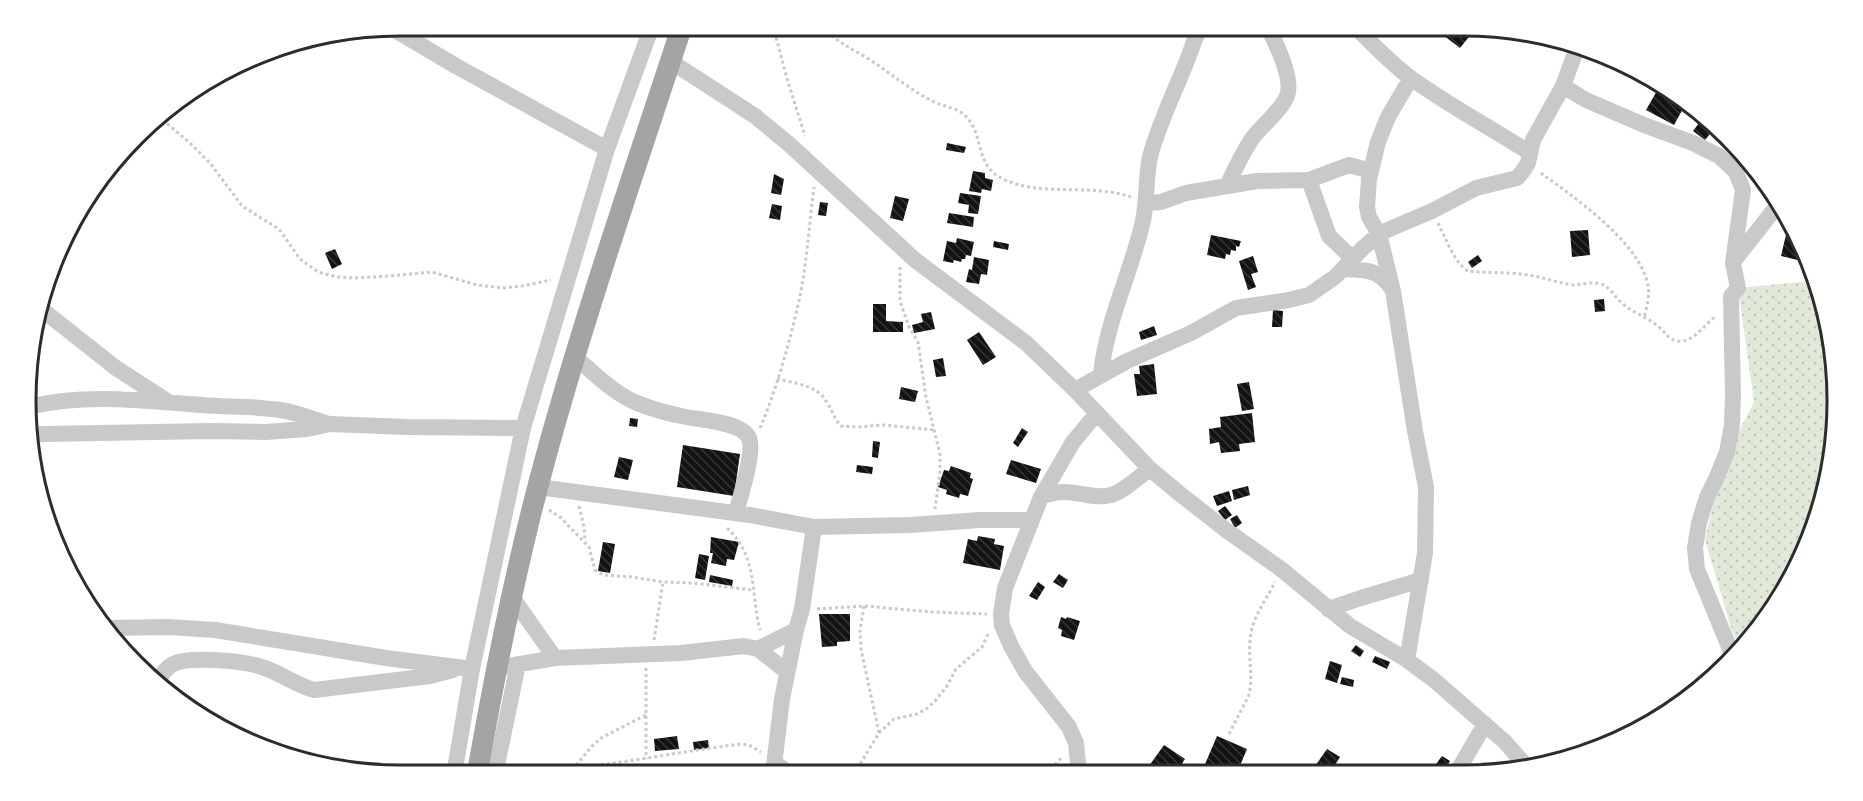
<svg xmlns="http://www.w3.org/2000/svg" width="1863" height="801" font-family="Roboto,sans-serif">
<defs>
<pattern id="grass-dots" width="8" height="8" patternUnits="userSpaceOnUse" patternTransform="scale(1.5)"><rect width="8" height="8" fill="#e1e9d9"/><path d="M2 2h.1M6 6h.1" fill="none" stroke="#c1c8ba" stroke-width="1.8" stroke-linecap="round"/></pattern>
<pattern id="building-back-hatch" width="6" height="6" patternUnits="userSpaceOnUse" patternTransform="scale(1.5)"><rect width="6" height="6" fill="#131313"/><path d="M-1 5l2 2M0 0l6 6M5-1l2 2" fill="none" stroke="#363636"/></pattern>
</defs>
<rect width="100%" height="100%" fill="#fff"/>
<!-- grass -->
<path fill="url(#grass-dots)" d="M 1811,281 L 1837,376 L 1817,521 L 1774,609 L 1739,646 L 1732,631 L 1705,540 L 1722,464 L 1754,402 L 1738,288 Z"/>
<!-- building -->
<path fill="url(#building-back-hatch)" d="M 1450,26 L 1463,26 L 1476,28 L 1460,48 L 1443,35 Z
M 1658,89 L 1685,105 L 1674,125 L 1646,110 Z
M 1702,119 L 1714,129 L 1705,140 L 1693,131 Z
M 947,143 L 966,147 L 964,153 L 946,150 Z
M 973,171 L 985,173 L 985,178 L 993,180 L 991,191 L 982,189 L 981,193 L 969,191 Z
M 774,174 L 784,179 L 781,195 L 771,193 Z
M 960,193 L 981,196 L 978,214 L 968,213 L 969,205 L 958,203 Z
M 895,196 L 909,199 L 903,221 L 890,218 Z
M 820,202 L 828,203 L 826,216 L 818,215 Z
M 772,204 L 782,206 L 780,220 L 769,218 Z
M 949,213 L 974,217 L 973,227 L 947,223 Z
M 1789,222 L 1797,232 L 1793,249 L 1803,251 L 1806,262 L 1781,256 Z
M 1588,230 L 1590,255 L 1572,257 L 1570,231 Z
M 1211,235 L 1241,241 L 1239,247 L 1236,246 L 1236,251 L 1231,250 L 1230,255 L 1226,254 L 1225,259 L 1207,255 Z
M 957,238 L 974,242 L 971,256 L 966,255 L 965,259 L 962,259 L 961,262 L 954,260 L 953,263 L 943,261 L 947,241 L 956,243 Z
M 994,241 L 1009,244 L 1008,250 L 993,247 Z
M 335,249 L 342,264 L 332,269 L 325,253 Z
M 1478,255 L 1482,261 L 1472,268 L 1468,262 Z
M 1253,256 L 1258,272 L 1251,274 L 1256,287 L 1248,290 L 1239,261 Z
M 974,257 L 989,260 L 987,275 L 981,274 L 979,284 L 966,282 L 969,269 L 972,270 Z
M 1604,299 L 1605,311 L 1595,312 L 1594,300 Z
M 873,304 L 886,304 L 886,321 L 903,322 L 903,332 L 873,332 Z
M 1273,310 L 1283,311 L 1282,327 L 1272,327 Z
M 931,312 L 935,329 L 914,333 L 912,325 L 923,322 L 921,314 Z
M 1154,326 L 1157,335 L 1141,340 L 1139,332 Z
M 979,332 L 996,357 L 983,365 L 967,340 Z
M 943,358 L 946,376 L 936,377 L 933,360 Z
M 1154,364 L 1157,394 L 1137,396 L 1134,374 L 1140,374 L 1139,366 Z
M 1249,382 L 1254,409 L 1242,411 L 1237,384 Z
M 901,387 L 918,391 L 915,402 L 899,399 Z
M 1252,413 L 1255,442 L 1239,444 L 1240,451 L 1221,453 L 1219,442 L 1210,444 L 1209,429 L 1221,427 L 1220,417 Z
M 630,418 L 638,419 L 637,427 L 629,426 Z
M 1022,428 L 1028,432 L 1018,447 L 1013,443 Z
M 873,441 L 880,442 L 878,458 L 872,457 Z
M 683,445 L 740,454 L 734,496 L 677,487 Z
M 619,457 L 633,460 L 628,480 L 614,477 Z
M 1011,460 L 1041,469 L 1036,483 L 1006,474 Z
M 857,465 L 873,467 L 872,474 L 856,472 Z
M 951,466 L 971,473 L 970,478 L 973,479 L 968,496 L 960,494 L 959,498 L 946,494 L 947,490 L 938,487 L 944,470 L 949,471 Z
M 1248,486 L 1250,495 L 1234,500 L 1232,490 Z
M 1229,491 L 1232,501 L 1217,506 L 1213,496 Z
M 1225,506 L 1232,515 L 1225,520 L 1218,511 Z
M 1237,515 L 1242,523 L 1235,528 L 1230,519 Z
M 978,536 L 995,539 L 994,544 L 1004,546 L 1000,570 L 963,563 L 968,539 L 977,541 Z
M 711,537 L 739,542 L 734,560 L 727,559 L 726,566 L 711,563 L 713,553 L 710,553 Z
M 603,542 L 615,544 L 610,573 L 598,571 Z
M 699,554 L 709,556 L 705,580 L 695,578 Z
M 1059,574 L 1068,580 L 1063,588 L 1053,582 Z
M 710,575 L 733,580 L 732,586 L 709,582 Z
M 1038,582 L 1045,587 L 1037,600 L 1029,596 Z
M 819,614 L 850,614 L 850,641 L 837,642 L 837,646 L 822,647 Z
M 1061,617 L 1066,619 L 1067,617 L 1080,621 L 1074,640 L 1061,636 L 1062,630 L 1058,628 Z
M 1356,645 L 1364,651 L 1360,657 L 1351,651 Z
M 1375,656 L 1390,662 L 1387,669 L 1372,662 Z
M 1330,661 L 1342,665 L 1337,683 L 1325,679 Z
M 1342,677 L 1354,680 L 1353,687 L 1340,684 Z
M 677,736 L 679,749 L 655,751 L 654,739 Z
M 1217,736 L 1247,749 L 1237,773 L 1213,773 L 1203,769 Z
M 708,740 L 709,748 L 694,750 L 693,742 Z
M 1164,745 L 1185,759 L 1178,770 L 1170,767 L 1168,770 L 1161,766 L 1157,772 L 1149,766 Z
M 1327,749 L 1340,757 L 1330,773 L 1319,773 L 1313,769 Z
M 1442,756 L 1450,761 L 1445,769 L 1436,764 Z"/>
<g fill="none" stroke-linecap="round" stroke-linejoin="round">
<!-- path -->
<path stroke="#c9c9c9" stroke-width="3" stroke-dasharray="3 3" stroke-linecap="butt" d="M 773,26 L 788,82 L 805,136
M 824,26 C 835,42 851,48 867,58 C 889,72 909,89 932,101 C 942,106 953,107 962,113 C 987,132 971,165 1005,180 C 1043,197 1090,183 1131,197
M 158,116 L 189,142 L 210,163 L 242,206 L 279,229 L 300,259 L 318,272 L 337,277 L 354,278 L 389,276 L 432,272 L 477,285 L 503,288 L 522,286 L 551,280
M 1541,173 C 1575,198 1635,239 1647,281 C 1651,293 1647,306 1644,318
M 1438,223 C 1445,237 1455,264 1468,271 C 1487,273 1508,272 1528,275 C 1543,277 1558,283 1573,285 C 1582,285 1592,281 1601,284 C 1610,287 1614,296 1621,302 C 1632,313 1648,317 1660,328 C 1666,333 1669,340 1678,341 C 1693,343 1704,325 1715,317
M 900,267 L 900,301 L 909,327 L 918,342 L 926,397 L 940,454 L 940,472 L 935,509
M 777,379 C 794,383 817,385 826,401 C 832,409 834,419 841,426 L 858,427 L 884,425 L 935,430
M 760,428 C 777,388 789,344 799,301 C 807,263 809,225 814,187
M 579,506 L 584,527 L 585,541
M 549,510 L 560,517 L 589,547 L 595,570 L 603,575 L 632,577 L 663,582 L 693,583 L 753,590
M 727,528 C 759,558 750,592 760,630
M 864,606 L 860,630 L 861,649 L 879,733
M 817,609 L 864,606 L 933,612 L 987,614
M 654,640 L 663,582
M 646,668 L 646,759
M 1229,734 L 1249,695 C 1254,674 1246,651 1252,629 C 1256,612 1268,597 1275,582
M 576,765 L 593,745 L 601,738 L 646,715
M 511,768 C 588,773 664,753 741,744 L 749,745 L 761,752
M 854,774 L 879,733 L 894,719 L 917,714 L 926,709 L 935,701 L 947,686 L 956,669 L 982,647 L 989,632
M 1047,774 L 1062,757"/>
<!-- minor -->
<path stroke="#c9c9c9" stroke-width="16" d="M 1354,26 C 1373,44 1391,64 1412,79 C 1450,106 1491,128 1530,153
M 390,27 L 456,66 L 607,149
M 670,61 L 755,116 L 790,145 L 915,260 L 1026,343 L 1075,390 L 1150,469 L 1180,494 L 1226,530 L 1281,569 L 1350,626 L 1407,660 L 1434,680 L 1505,742 L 1528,768
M 1563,86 L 1586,100 L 1644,125 L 1693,143 L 1719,156 L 1736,172 L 1743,190 L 1733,263 L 1738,288 L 1731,296 L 1733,395 L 1732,425 L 1727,452 L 1716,479 L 1707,497 L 1699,523 L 1695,548 L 1697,569 L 1732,654
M 1309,180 L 1329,236 L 1353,259
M 1227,186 C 1235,169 1243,151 1254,136 C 1263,125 1282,109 1287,96 C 1294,79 1275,41 1267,26
M 1147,203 L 1161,202 L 1186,193 L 1257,181 L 1309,180 L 1349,165 L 1371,171
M 1733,262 L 1777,206
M 1344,269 C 1366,270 1379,269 1392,289
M 40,308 L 116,368 L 167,401
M 575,357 C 594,373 614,394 637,403 C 652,409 670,414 686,417 C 701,420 742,422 749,438 C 755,452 740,497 736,513
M 1101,374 C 1106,323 1130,275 1142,225 C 1148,202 1145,180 1150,157 C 1158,126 1172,98 1184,68 C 1190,54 1194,39 1201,26
M 1075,390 L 1127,361 L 1191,333 L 1236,308 L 1289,300 L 1309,295 L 1335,277 L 1363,248 L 1379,234 L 1392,228 L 1432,211 L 1476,188 L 1517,178 L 1523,171 L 1528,163 L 1533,140 L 1563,86 L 1578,45
M 33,406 C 87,393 147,401 202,405 C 225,407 248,406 271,409 C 291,410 310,418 329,424
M 33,435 L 44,434 L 211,431 L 266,432 L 307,429 L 330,424 L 407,427 L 523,428
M 538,487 L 750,515 L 814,527 L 910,525 L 980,520 L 1032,520
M 1041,497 C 1071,484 1086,501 1111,495 C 1125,491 1138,477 1150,469
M 512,597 L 555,658
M 1328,609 L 1361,598 L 1421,580
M 111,628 L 168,627 L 215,630 L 386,658 L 472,669
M 758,649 L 796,630
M 1407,660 L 1425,553 L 1426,487 L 1415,431 L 1393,291 L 1379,234 L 1369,217 L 1367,207 L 1369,179 L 1378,142 L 1388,117 L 1411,78
M 497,668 L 555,658 L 681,653 L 744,646 L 758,649 L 786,671
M 158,682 C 161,675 166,668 173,664 C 190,656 245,661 262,667 C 281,673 295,685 314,690 L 430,676 L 453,670
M 775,763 L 790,774
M 1457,772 L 1485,724
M 773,774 L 782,699 L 796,630 L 802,609 L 814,527
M 1079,774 L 1076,743 L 1069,727 L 1025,671 L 1011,646 L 1002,625 L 1001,614 L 1005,588 L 1041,497 L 1073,442 L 1097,413
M 454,775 L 472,669 L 523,428 L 607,149 L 652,26
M 495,775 L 518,664"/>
<!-- major -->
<path stroke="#a4a4a4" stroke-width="21" d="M 477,775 C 494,678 513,581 538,486 C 579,330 632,179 682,26"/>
</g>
<!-- crop -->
<path d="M0 0H1863V801H0ZM400 36H1463A364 364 0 0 1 1827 400V401A364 364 0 0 1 1463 765H400A364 364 0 0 1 36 401V400A364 364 0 0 1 400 36Z" fill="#fff" fill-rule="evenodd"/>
<path fill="none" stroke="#2c2c2c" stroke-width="3" d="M400 36H1463A364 364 0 0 1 1827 400V401A364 364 0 0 1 1463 765H400A364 364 0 0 1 36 401V400A364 364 0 0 1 400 36Z"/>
</svg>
